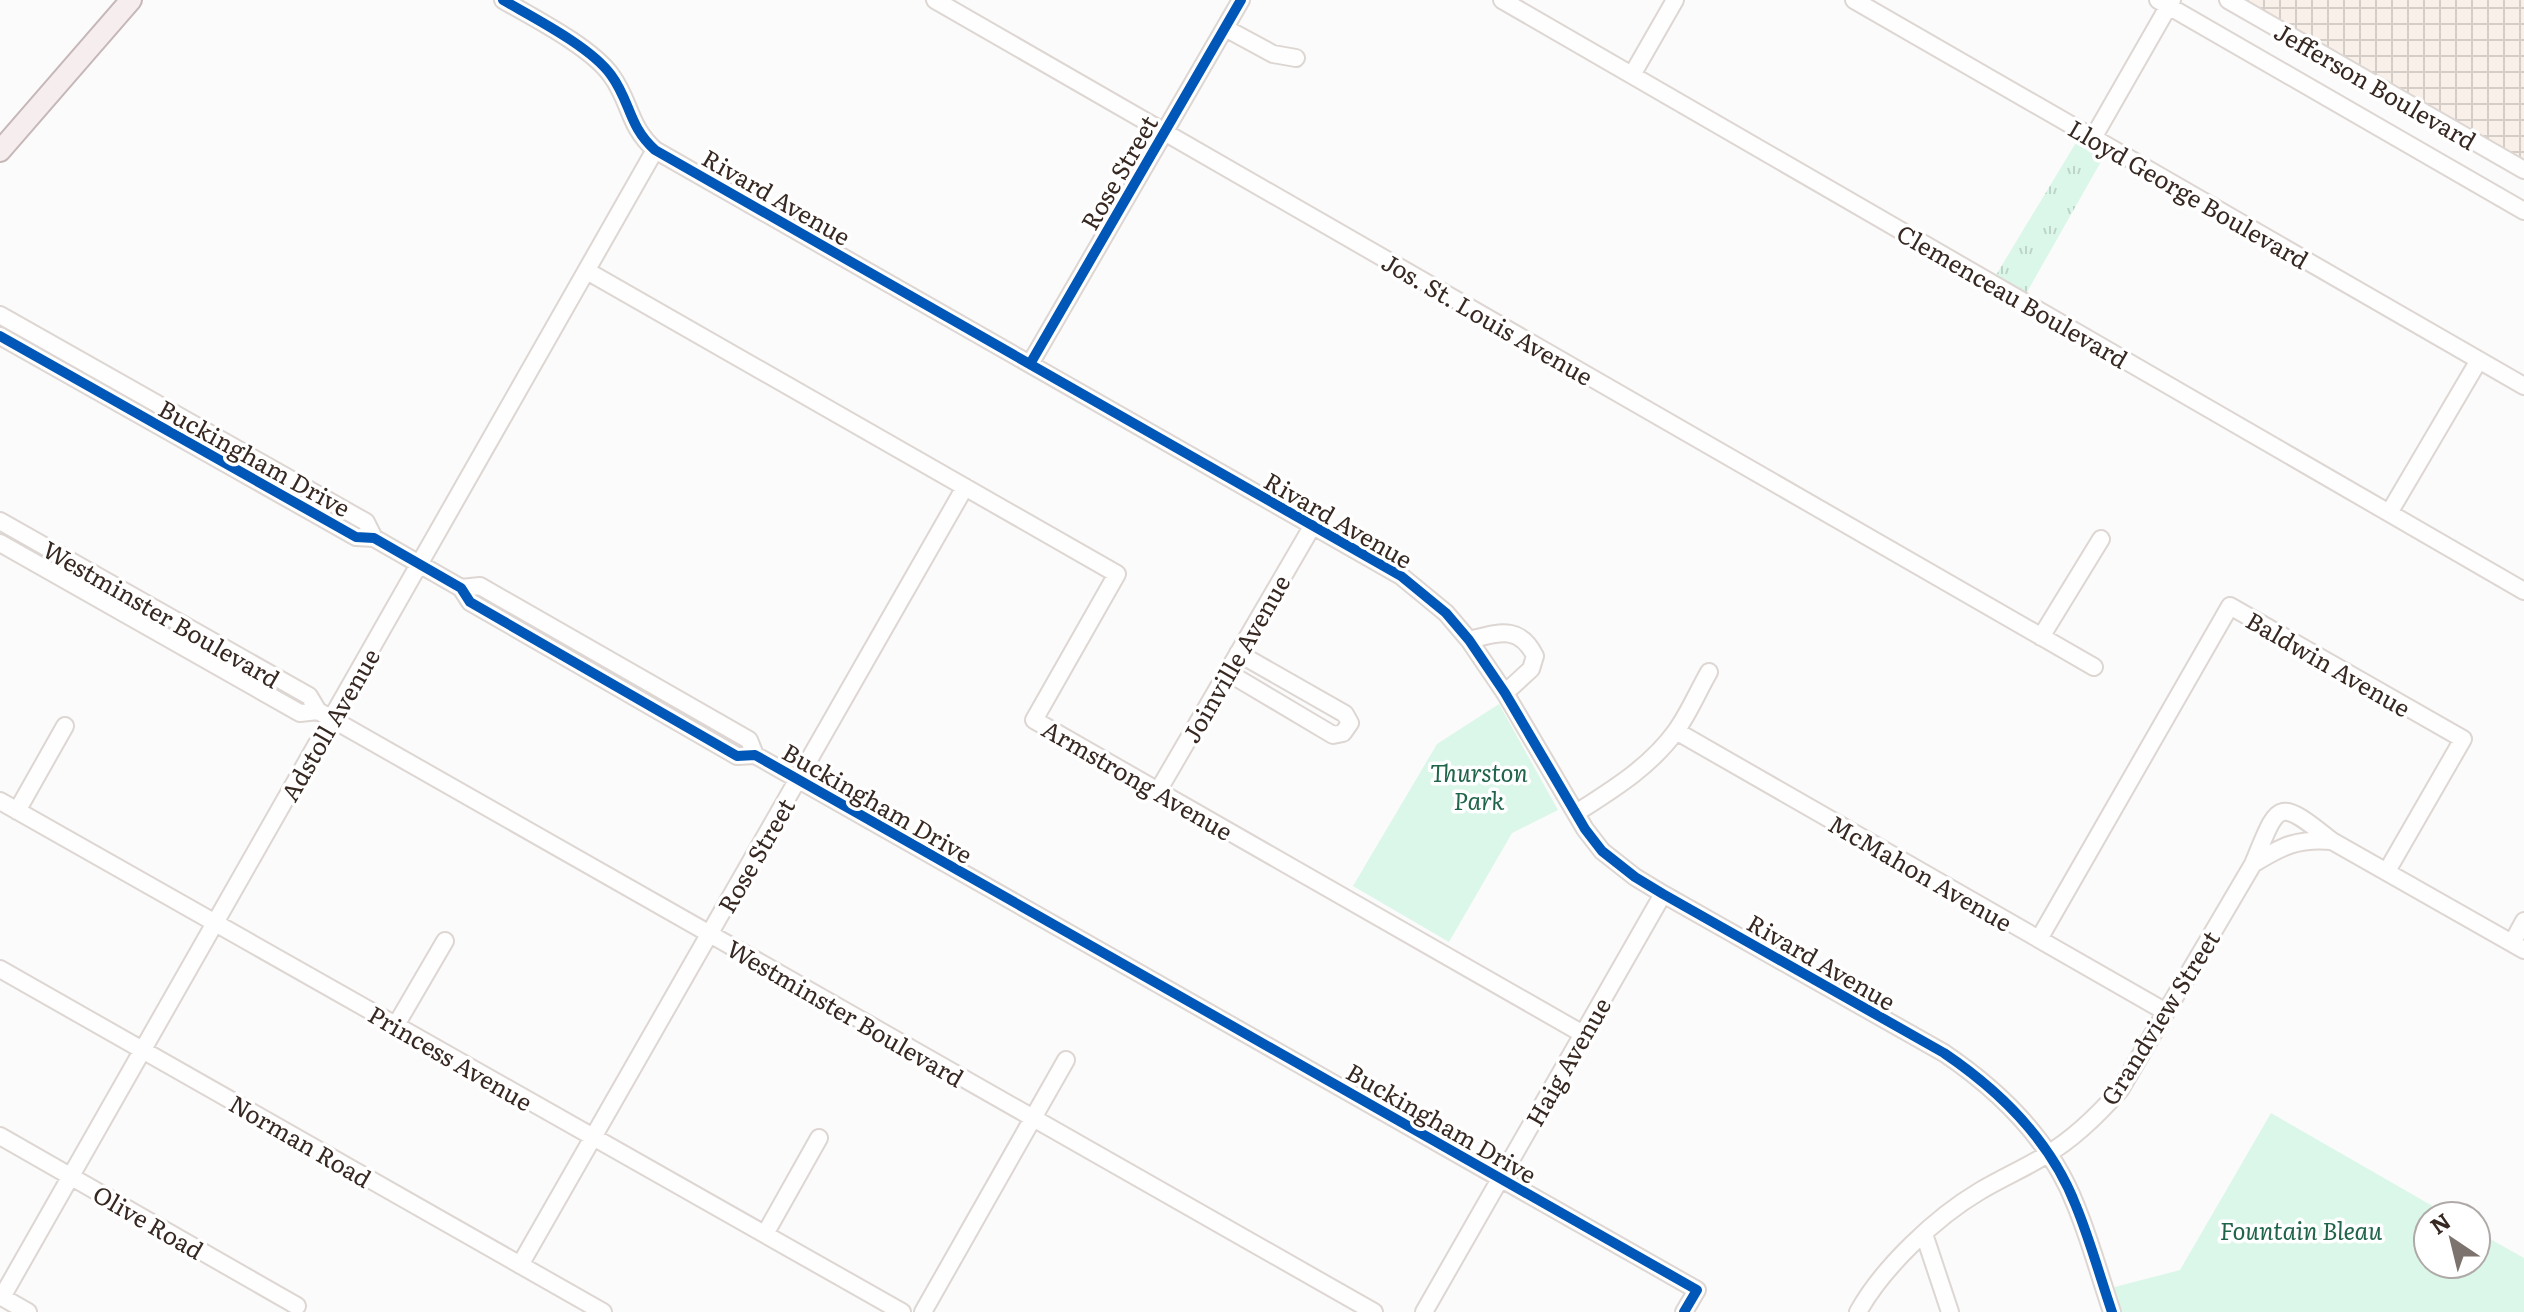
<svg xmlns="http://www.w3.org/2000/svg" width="2524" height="1312" font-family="Literata,serif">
<defs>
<pattern id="industrial-grid" width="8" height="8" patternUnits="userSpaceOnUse" patternTransform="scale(2)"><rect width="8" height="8" fill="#f8f0e9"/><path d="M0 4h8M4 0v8" fill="none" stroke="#d5cec8"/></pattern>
<pattern id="grass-tufts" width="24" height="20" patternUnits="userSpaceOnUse" patternTransform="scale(2)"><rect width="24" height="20" fill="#dbf7e9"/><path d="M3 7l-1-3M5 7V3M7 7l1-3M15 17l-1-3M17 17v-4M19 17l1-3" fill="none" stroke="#bdd4c8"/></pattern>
</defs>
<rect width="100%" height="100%" fill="#fbfbfb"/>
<!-- industrial -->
<path fill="url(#industrial-grid)" d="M 2242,0 L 2524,0 L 2524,163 Z"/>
<!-- grass -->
<path fill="url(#grass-tufts)" d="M 2080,136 L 2107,151 L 2027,292 L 1996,275 Z
M 0,320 L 98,378 L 95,382 L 0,331 Z
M 118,390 L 230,454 L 228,458 L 116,394 Z
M 250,465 L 362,528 L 360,532 L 248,468 Z
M 4,531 L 116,595 L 113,600 L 3,539 Z
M 480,595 L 598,660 L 599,663 L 597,667 L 478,599 Z
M 140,608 L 306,703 L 303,708 L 139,616 Z
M 621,675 L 740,743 L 738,747 L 733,747 L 619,679 Z"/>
<!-- park -->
<path fill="#dbf7e9" d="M 1499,704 L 1558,810 L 1512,833 L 1449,942 L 1353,886 L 1437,744 Z
M 2271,1113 L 2450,1216 L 2428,1216 L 2428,1264 L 2476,1264 L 2476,1231 L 2524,1258 L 2524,1312 L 2119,1312 L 2111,1288 L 2180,1270 Z"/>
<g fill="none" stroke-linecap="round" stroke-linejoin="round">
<defs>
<path id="minor" d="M 503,0 C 534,18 591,47 611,75 C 631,102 628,126 655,150 L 1401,576 L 1446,613 L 1469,640 L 1505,693 L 1585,829 L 1602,851 L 1635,877 L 1663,894 L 1944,1053 C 2000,1091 2051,1141 2076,1206 C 2090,1240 2100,1277 2112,1312
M 935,0 L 2094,667
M 1502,0 L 2524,591
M 1854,0 L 2524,386
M 2158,0 L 2524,211
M 2228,0 L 2524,170
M 1225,28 L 1273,54 L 1296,58
M 1632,75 L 1675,0
M 2093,138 L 2172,0
M 587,271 L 1117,574 L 1034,720 L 1583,1034
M 0,315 L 366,522 L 374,538
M 0,336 L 356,537 L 374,538 L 461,588 L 470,602 L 737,756 L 755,755 L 1697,1290 L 1684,1312
M 1030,364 L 1241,0
M 2389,513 L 2479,360
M 0,521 L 309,696 L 318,711 L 1374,1312
M 0,543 L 300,713 L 318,711
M 461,588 L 480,586 L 749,740 L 755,755
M 2041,637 L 2101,539
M 1469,640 C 1498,633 1519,624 1535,656 L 1531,669 L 1505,693
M 1227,672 L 1333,735 L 1343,733 L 1350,723 L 1345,714 L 1238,653
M 1676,731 L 2166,1012
M 1158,791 L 1313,525
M 0,801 L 902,1312
M 17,811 L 65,726
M 1576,813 C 1612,790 1650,767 1676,731 C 1689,713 1698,691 1709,672
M 2253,864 C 2279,802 2276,796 2332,841
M 2039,939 L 2230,606 L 2463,739 L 2387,871
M 2512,943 L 2524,921
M 0,969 L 603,1312
M 396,1025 L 445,941
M 0,1136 L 297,1306
M 765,1234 L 819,1138
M 1924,1234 L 1950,1312
M 520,1265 L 965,487
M 0,1296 L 28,1312
M 2,1297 L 655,150
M 923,1312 L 1066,1060
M 1424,1312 L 1663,894
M 1858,1312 C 1883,1267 1936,1217 1980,1191 C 2002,1178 2025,1168 2046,1155 C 2075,1138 2098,1115 2120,1090 L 2253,864 C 2282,846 2298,838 2332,841 L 2524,950"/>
<path id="major" d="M 0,151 L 131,0"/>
</defs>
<!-- minor casing -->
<use href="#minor" stroke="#ddd6d2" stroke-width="20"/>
<!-- major casing -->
<use href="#major" stroke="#c6b7b8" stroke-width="24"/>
<!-- minor -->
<use href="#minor" stroke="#fefefe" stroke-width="16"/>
<!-- major -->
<use href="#major" stroke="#f6edee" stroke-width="20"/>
<defs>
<path id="cycleway" d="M 503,0 C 534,18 591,47 611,75 C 631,102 628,126 655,150 L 1401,576 L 1446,613 L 1469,640 L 1505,693 L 1585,829 L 1602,851 L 1635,877 L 1663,894 L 1944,1053 C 2000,1091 2051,1141 2076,1206 C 2090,1240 2100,1277 2112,1312
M 0,336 L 356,537 L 374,538 L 461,588 L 470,602 L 737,756 L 755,755 L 1697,1290 L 1684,1312
M 1030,364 L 1241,0"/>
</defs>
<!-- cycleway casing -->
<use href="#cycleway" stroke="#fff" stroke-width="15"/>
<!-- cycleway -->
<use href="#cycleway" stroke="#0057b8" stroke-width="10"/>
</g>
<g text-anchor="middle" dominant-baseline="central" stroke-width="7" stroke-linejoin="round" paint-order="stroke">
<!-- street labels -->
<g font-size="24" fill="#372922" stroke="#fff">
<text transform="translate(2376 85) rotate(30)">Jefferson Boulevard</text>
<text transform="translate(1118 172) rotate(-60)">Rose Street</text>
<text transform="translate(2189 193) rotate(30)">Lloyd George Boulevard</text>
<text transform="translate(777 196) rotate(30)">Rivard Avenue</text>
<text transform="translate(2013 295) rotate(30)">Clemenceau Boulevard</text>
<text transform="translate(1488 318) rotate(30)">Jos. St. Louis Avenue</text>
<text transform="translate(255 457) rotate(29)">Buckingham Drive</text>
<text transform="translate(1339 519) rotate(30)">Rivard Avenue</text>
<text transform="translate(162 613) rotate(30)">Westminster Boulevard</text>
<text transform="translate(1235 658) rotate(-60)">Joinville Avenue</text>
<text transform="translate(2329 663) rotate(30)">Baldwin Avenue</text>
<text transform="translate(329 724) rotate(-60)">Adstoll Avenue</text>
<text transform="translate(1138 779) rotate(30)">Armstrong Avenue</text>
<text transform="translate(878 802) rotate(30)">Buckingham Drive</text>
<text transform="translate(755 855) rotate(-60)">Rose Street</text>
<text transform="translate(1921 872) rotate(30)">McMahon Avenue</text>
<text transform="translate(1822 961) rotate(30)">Rivard Avenue</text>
<text transform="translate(846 1012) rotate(30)">Westminster Boulevard</text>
<text transform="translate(2159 1017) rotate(-58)">Grandview Street</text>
<text transform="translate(451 1057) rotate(30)">Princess Avenue</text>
<text transform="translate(1567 1061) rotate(-60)">Haig Avenue</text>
<text transform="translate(1442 1122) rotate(30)">Buckingham Drive</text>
<text transform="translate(301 1140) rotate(30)">Norman Road</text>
<text transform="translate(149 1221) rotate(30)">Olive Road</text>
</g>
<!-- park labels -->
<g font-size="24" font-style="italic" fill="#20644a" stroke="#fff">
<text x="1479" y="771">Thurston<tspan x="1479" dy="28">Park</tspan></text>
<text x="2301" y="1229">Fountain Bleau</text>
</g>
</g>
<!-- north arrow -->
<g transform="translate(2452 1240) rotate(325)"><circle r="38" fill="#ffffff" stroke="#afa9a7" stroke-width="2"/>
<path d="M0-6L14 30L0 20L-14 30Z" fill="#7c726e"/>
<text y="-12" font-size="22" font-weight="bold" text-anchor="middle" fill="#372922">N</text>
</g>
</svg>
